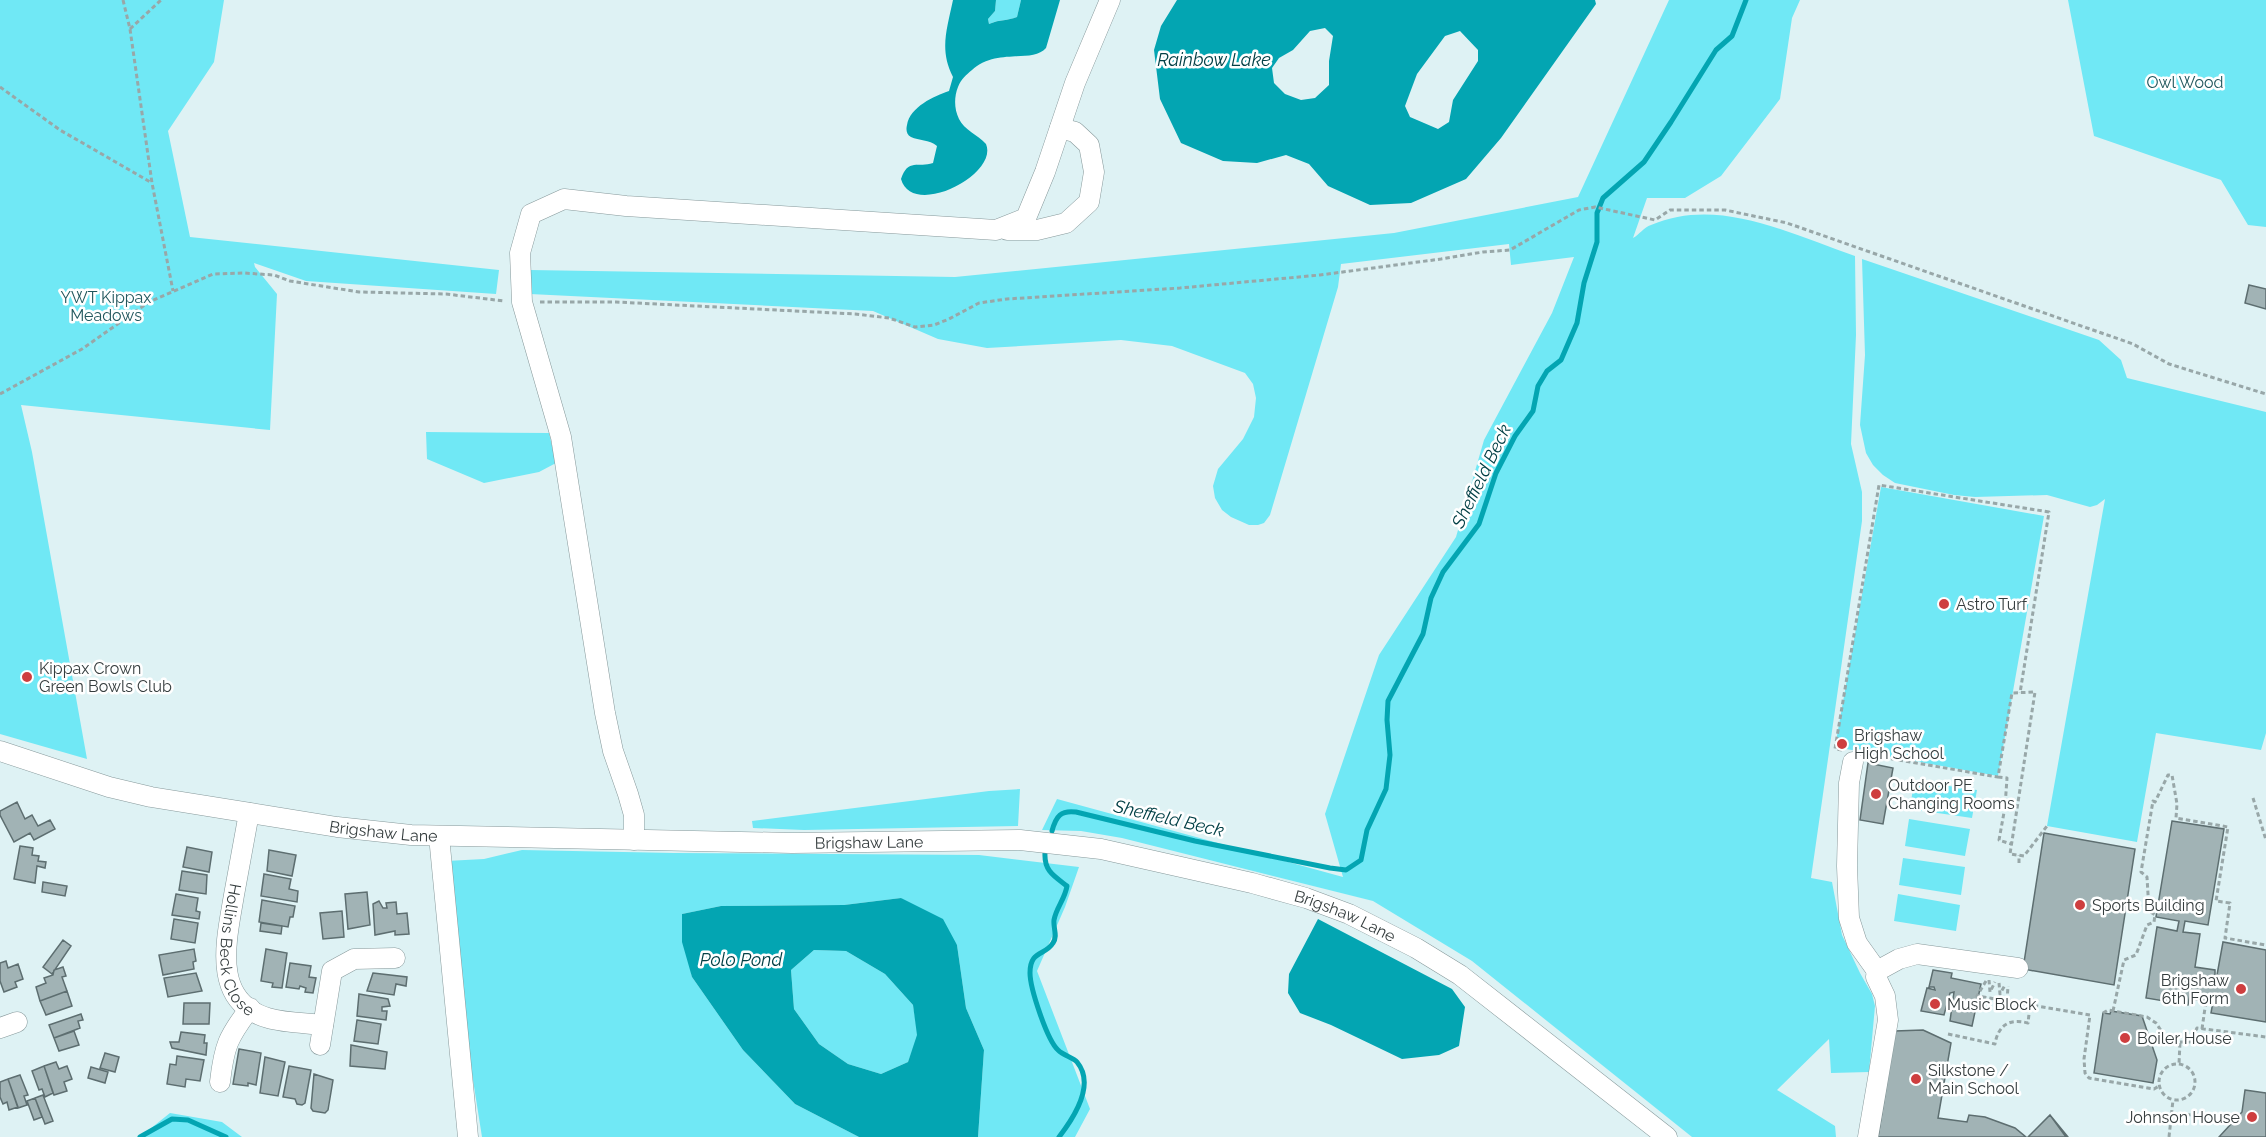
<svg xmlns="http://www.w3.org/2000/svg" width="2266" height="1137" font-family="Raleway,sans-serif">
<rect width="100%" height="100%" fill="#def2f4"/>
<!-- green -->
<path fill="#70e8f5" d="M 0,0 L 224,0 L 214,62 L 168,131 L 190,237 L 499,270 L 496,294 L 306,281 L 254,263 L 255,267 L 277,294 L 270,430 L 21,405 L 32,452 L 87,759 L 0,734 Z
M 996,0 L 1021,0 L 1017,17 C 1007,21 1000,19 989,24 L 988,19 L 995,11 Z
M 1669,0 L 1800,0 L 1792,18 L 1780,99 L 1721,176 L 1685,198 L 1647,198 L 1633,238 C 1639,235 1644,227 1651,225 C 1719,196 1790,234 1855,256 L 1856,335 L 1851,444 L 1862,492 L 1862,521 L 1811,878 L 1832,882 L 1842,935 L 1860,973 L 1872,994 L 1875,1006 L 1869,1072 L 1831,1073 L 1829,1039 L 1777,1090 L 1835,1126 L 1836,1137 L 1692,1137 L 1472,961 L 1373,901 L 1122,838 L 1081,831 L 1042,830 L 1057,799 L 1343,877 L 1325,814 L 1379,655 L 1456,537 L 1484,440 L 1552,313 L 1574,257 L 1511,265 L 1509,244 L 1341,264 L 1338,287 L 1270,515 L 1264,523 L 1258,525 L 1249,525 L 1231,517 L 1222,510 L 1215,498 L 1213,486 L 1218,469 L 1243,439 L 1254,417 L 1256,398 L 1253,384 L 1245,373 L 1172,346 L 1121,340 L 987,348 L 938,339 L 873,311 L 530,294 L 530,270 L 955,277 L 1394,233 L 1578,197 Z
M 2068,0 L 2266,0 L 2266,227 L 2248,225 L 2221,180 L 2094,136 Z
M 1862,259 L 2099,340 L 2121,360 L 2127,378 L 2266,412 L 2266,733 L 2261,750 L 2156,733 L 2137,842 L 2047,826 L 2105,499 L 2097,505 L 2090,507 L 2047,495 L 1975,497 L 1954,495 L 1895,483 L 1883,475 L 1873,465 L 1866,453 L 1860,425 L 1865,355 Z
M 426,432 L 549,433 L 556,463 L 539,472 L 484,483 L 427,459 Z
M 1881,487 L 2044,516 L 1998,776 L 1835,747 Z
M 1914,781 L 1977,790 L 1972,818 L 1910,809 Z
M 1020,789 L 1018,826 L 804,830 L 753,828 L 752,821 L 989,791 Z
M 1909,819 L 1970,829 L 1965,856 L 1905,846 Z
M 522,850 L 674,853 L 979,855 L 1079,867 L 1065,907 L 1037,971 L 1090,1109 L 1075,1137 L 978,1137 L 984,1050 L 966,1008 L 957,945 L 901,898 L 844,905 L 721,906 L 682,914 L 692,977 L 743,1050 L 795,1104 L 859,1137 L 482,1137 L 470,1061 L 446,861 L 484,859 Z
M 1903,858 L 1965,867 L 1961,895 L 1899,885 Z
M 1898,894 L 1960,905 L 1956,931 L 1894,921 Z
M 814,950 L 846,951 L 885,974 L 913,1005 L 918,1035 L 908,1062 L 881,1074 L 848,1064 L 819,1044 L 794,1009 L 791,970 Z
M 170,1113 L 222,1122 L 242,1137 L 140,1137 Z"/>
<!-- water -->
<path fill="#03a5b2" fill-rule="evenodd" d="M 953,0 L 996,0 L 995,11 L 988,19 L 989,24 C 1001,19 1007,21 1017,17 L 1021,0 L 1060,0 L 1046,48 C 1032,64 997,47 972,70 C 966,75 961,79 958,87 C 954,97 954,109 959,119 C 964,130 978,135 986,144 C 999,175 912,219 901,179 C 908,158 918,168 933,163 L 937,146 C 929,139 919,141 911,137 C 906,134 906,129 907,125 C 910,107 934,96 949,91 L 953,77 C 939,50 947,29 953,0 Z
M 1177,0 L 1595,0 L 1596,4 L 1501,138 L 1466,179 L 1411,203 L 1370,205 L 1328,186 L 1309,164 L 1286,155 L 1257,163 L 1223,161 L 1181,143 L 1160,99 L 1154,50 L 1161,26 ZM 1325,28 L 1333,36 L 1329,61 L 1329,85 L 1315,98 L 1301,100 L 1285,94 L 1274,83 L 1272,68 L 1279,58 L 1293,50 L 1310,31 ZM 1460,31 L 1478,50 L 1478,61 L 1453,100 L 1449,122 L 1438,129 L 1410,117 L 1405,106 L 1417,74 L 1445,36 Z
M 901,898 L 943,919 L 957,945 L 966,1008 L 984,1050 L 978,1137 L 859,1137 L 795,1104 L 743,1050 L 692,977 L 682,942 L 682,914 L 721,906 L 844,905 ZM 814,950 L 846,951 L 885,974 L 913,1005 L 917,1035 L 908,1062 L 881,1074 L 848,1064 L 819,1044 L 794,1009 L 791,970 Z
M 1318,919 L 1452,989 L 1465,1007 L 1459,1046 L 1439,1055 L 1402,1059 L 1331,1025 L 1300,1013 L 1288,993 L 1289,974 Z"/>
<g fill="none" stroke-linecap="round" stroke-linejoin="round">
<!-- stream -->
<path stroke="#03a5b2" stroke-width="5" d="M 1052,831 C 1056,816 1061,810 1076,812 L 1195,841 L 1330,868 L 1346,870 L 1361,860 L 1367,830 L 1386,789 L 1390,755 L 1387,720 L 1388,701 L 1423,634 L 1431,598 L 1443,572 L 1479,524 L 1496,473 L 1515,436 L 1533,411 L 1538,386 L 1547,371 L 1561,360 L 1577,323 L 1584,283 L 1597,242 L 1597,213 L 1603,198 L 1644,162 L 1671,122 L 1716,50 L 1732,36 L 1746,0
M 1045,853 C 1044,871 1054,876 1067,886 C 1065,899 1056,908 1054,920 C 1053,928 1058,936 1053,943 C 1045,956 1030,950 1030,973 C 1030,988 1047,1040 1058,1050 C 1064,1056 1073,1057 1077,1062 C 1096,1085 1073,1119 1059,1137
M 140,1137 L 172,1119 L 188,1120 L 226,1137"/>
</g>
<!-- building -->
<path fill="#a1b3b5" stroke="#5d6e70" stroke-width="1.5" d="M 2249,285 L 2266,289 L 2266,309 L 2245,303 Z
M 1868,763 L 1893,768 L 1883,824 L 1860,820 Z
M 17,802 L 25,819 L 32,815 L 38,826 L 50,820 L 55,829 L 34,840 L 30,833 L 14,842 L 0,815 L 0,811 Z
M 2172,821 L 2224,829 L 2208,925 L 2185,921 L 2183,932 L 2200,934 L 2195,967 L 2215,970 L 2215,975 L 2217,975 L 2223,942 L 2266,950 L 2266,1022 L 2211,1013 L 2213,1002 L 2192,999 L 2193,994 L 2190,994 L 2188,1005 L 2146,998 L 2157,927 L 2177,931 L 2179,921 L 2156,917 Z
M 2044,833 L 2135,849 L 2114,985 L 2023,969 Z
M 20,846 L 33,848 L 32,855 L 39,856 L 38,861 L 46,862 L 45,868 L 37,866 L 35,883 L 14,879 Z
M 187,847 L 212,852 L 209,872 L 183,867 Z
M 269,850 L 296,855 L 292,876 L 267,871 Z
M 182,871 L 207,875 L 206,894 L 179,890 Z
M 264,874 L 291,879 L 289,889 L 298,891 L 297,902 L 261,896 Z
M 43,882 L 67,886 L 65,896 L 42,892 Z
M 367,892 L 370,925 L 348,929 L 345,894 Z
M 176,894 L 198,898 L 196,911 L 200,912 L 199,919 L 172,915 Z
M 262,900 L 295,906 L 293,917 L 290,917 L 288,927 L 259,922 Z
M 379,901 L 383,908 L 387,908 L 386,903 L 396,902 L 397,914 L 407,913 L 409,934 L 395,935 L 395,931 L 375,935 L 373,904 Z
M 342,911 L 344,937 L 323,939 L 320,913 Z
M 174,919 L 198,923 L 195,943 L 171,939 Z
M 261,923 L 282,926 L 281,934 L 260,931 Z
M 63,940 L 71,946 L 52,974 L 43,967 Z
M 194,949 L 196,961 L 193,962 L 194,969 L 163,975 L 159,955 Z
M 266,949 L 287,953 L 282,988 L 272,987 L 273,983 L 261,981 Z
M 6,961 L 8,968 L 18,964 L 23,979 L 15,982 L 17,987 L 4,992 L 0,981 L 0,963 Z
M 290,963 L 311,966 L 309,977 L 316,978 L 313,993 L 305,992 L 306,988 L 300,986 L 299,989 L 286,987 Z
M 63,967 L 66,976 L 62,977 L 67,991 L 40,1001 L 36,987 L 46,983 L 44,978 L 53,975 L 54,970 Z
M 1933,970 L 1952,973 L 1951,978 L 1981,984 L 1972,1026 L 1950,1021 L 1954,992 L 1950,993 L 1944,1015 L 1921,1011 L 1927,988 L 1935,990 L 1934,987 L 1929,987 Z
M 196,973 L 202,991 L 168,997 L 164,978 Z
M 373,973 L 407,977 L 406,986 L 396,984 L 394,995 L 367,991 Z
M 67,991 L 72,1006 L 46,1015 L 40,1001 Z
M 359,994 L 388,999 L 390,1006 L 382,1007 L 382,1011 L 387,1011 L 386,1020 L 357,1016 Z
M 184,1003 L 210,1003 L 209,1024 L 183,1024 Z
M 2111,1011 L 2142,1016 L 2157,1060 L 2153,1083 L 2094,1073 L 2103,1013 L 2110,1014 Z
M 81,1014 L 83,1020 L 78,1021 L 80,1028 L 54,1038 L 49,1025 Z
M 357,1020 L 381,1024 L 378,1044 L 354,1041 Z
M 1923,1030 L 1951,1043 L 1938,1118 L 1967,1122 L 1969,1115 L 1985,1117 L 2015,1128 L 2026,1137 L 1878,1137 L 1895,1031 Z
M 74,1031 L 79,1045 L 59,1051 L 54,1038 Z
M 181,1032 L 205,1035 L 204,1043 L 207,1043 L 206,1055 L 172,1048 L 170,1042 L 179,1042 Z
M 351,1045 L 387,1052 L 385,1069 L 350,1066 Z
M 239,1049 L 261,1053 L 256,1085 L 248,1083 L 248,1086 L 233,1084 Z
M 105,1053 L 119,1057 L 115,1072 L 100,1068 Z
M 177,1056 L 204,1060 L 200,1081 L 186,1079 L 185,1087 L 167,1084 L 170,1064 L 176,1065 Z
M 265,1057 L 285,1062 L 278,1096 L 260,1093 Z
M 56,1062 L 59,1069 L 67,1066 L 72,1079 L 64,1082 L 67,1091 L 54,1095 L 44,1066 Z
M 44,1066 L 53,1093 L 45,1097 L 42,1089 L 39,1090 L 32,1071 Z
M 289,1066 L 311,1070 L 305,1103 L 302,1105 L 297,1104 L 295,1099 L 283,1097 Z
M 91,1067 L 108,1072 L 105,1083 L 88,1078 Z
M 314,1074 L 333,1080 L 328,1110 L 325,1113 L 313,1111 L 311,1108 Z
M 20,1075 L 28,1095 L 24,1096 L 27,1105 L 18,1108 L 8,1079 Z
M 8,1079 L 18,1107 L 9,1110 L 7,1102 L 3,1104 L 0,1097 L 0,1082 Z
M 2245,1090 L 2266,1093 L 2266,1137 L 2219,1137 L 2242,1112 Z
M 43,1095 L 53,1121 L 45,1124 L 35,1098 Z
M 35,1098 L 42,1117 L 34,1120 L 27,1101 Z
M 2050,1115 L 2068,1137 L 2028,1137 Z
M 2050,1115 L 2066,1137 L 2028,1137 Z"/>
<g fill="none" stroke-linecap="round" stroke-linejoin="round">
<defs>
<g id="minor">
<path d="M 1007,230 L 1037,230 L 1066,223 L 1089,202 L 1094,172 L 1089,145 L 1075,132 L 1060,128"/>
<path id="s1" d="M 0,751 L 109,787 L 151,797 L 337,827 L 411,835 L 792,843 L 1020,840 L 1101,849 L 1252,883 L 1306,898 L 1349,914 L 1416,948 L 1460,975 L 1667,1137"/>
<path d="M 1853,762 L 1849,783 L 1847,866 L 1849,918 L 1857,943 L 1877,971"/>
<path id="s2" d="M 249,813 C 244,841 239,868 234,895 C 227,938 210,1001 268,1018 C 285,1023 306,1023 323,1025"/>
<path d="M 439,836 L 468,1137"/>
<path d="M 634,840 L 634,815 L 628,794 L 613,751 L 605,713 L 561,437 L 522,302 L 520,253 L 531,214 L 564,199 L 626,206 L 996,230 L 1026,218 L 1045,172 L 1075,83 L 1110,0"/>
<path d="M 0,1028 L 17,1022"/>
<path d="M 320,1045 L 332,971 L 354,959 L 395,958"/>
<path d="M 220,1082 C 224,1046 228,1037 250,1008"/>
<path d="M 1868,1137 L 1888,1020 L 1885,996 L 1876,977 L 1877,971 L 1899,959 L 1917,954 L 2018,968"/>
</g>
</defs>
<!-- minor casing -->
<use href="#minor" stroke="#87999b" stroke-width="21"/>
<!-- path -->
<path stroke="#98a7a8" stroke-width="3" stroke-dasharray="4.5 3" stroke-linecap="butt" d="M 123,0 L 130,29 L 152,183 L 173,291
M 130,29 L 161,0
M 0,87 L 60,130 L 152,183
M 540,302 L 616,302 L 855,314 L 889,318 L 915,327 L 934,325 L 949,319 L 979,303 L 1007,299 L 1180,288 L 1320,275 L 1441,259 L 1483,252 L 1510,250 L 1579,210 L 1595,207 L 1655,220 L 1670,210 L 1725,210 L 1787,223 L 2133,344 L 2169,364 L 2266,394
M 0,394 L 82,349 L 149,302 L 213,274 L 244,273 L 274,275 L 290,281 L 359,292 L 446,294 L 504,301
M 1842,750 L 1835,749 L 1879,485 L 2049,512 L 2020,693
M 1869,755 L 1998,777 L 2012,693 L 2035,692 L 2010,854 L 2024,856 L 2047,826
M 1998,777 L 2007,778 L 2005,807 L 1999,840 L 2011,844
M 2253,798 L 2266,840
M 2019,863 L 2019,855
M 1989,980 L 1990,992 L 1995,982
M 1986,981 L 1977,996 L 2090,1015 L 2084,1059 L 2085,1073 L 2089,1078 L 2154,1089 L 2159,1086
M 1999,983 L 2000,994 L 2005,985
M 2007,1001 L 2008,986
M 2113,1011 L 2124,960 L 2136,955 L 2147,925 L 2154,922 L 2155,915 L 2149,911 L 2147,877 L 2141,872 L 2153,801 L 2155,802 L 2168,775 L 2172,775 L 2177,804 L 2176,818 L 2228,827 L 2216,901 L 2230,903 L 2225,938 L 2266,945
M 2103,1013 L 2108,1010 L 2147,1017 L 2156,1023 L 2166,1038 L 2180,1042 L 2179,1064
M 2202,1029 L 2206,1001
M 1948,1034 L 1995,1044 C 1998,1025 2010,1018 2028,1023 L 2030,1005
M 2180,1042 L 2190,1042 L 2197,1028 L 2266,1037
M2159 1082a18 18 0 1 1 36 0a18 18 0 1 1-36 0Z
M 2171,1116 L 2204,1114 L 2235,1121
M 2169,1137 L 2173,1100"/>
<!-- minor -->
<use href="#minor" stroke="#fff" stroke-width="20"/>
</g>
<!-- markers -->
<g fill="#ce3e3f" stroke="#fff" stroke-width="2">
<circle cx="1944" cy="604" r="6"/>
<circle cx="27" cy="677" r="6"/>
<circle cx="1842" cy="744" r="6"/>
<circle cx="1876" cy="794" r="6"/>
<circle cx="2080" cy="905" r="6"/>
<circle cx="2241" cy="989" r="6"/>
<circle cx="1935" cy="1004" r="6"/>
<circle cx="2125" cy="1038" r="6"/>
<circle cx="1916" cy="1079" r="6"/>
<circle cx="2252" cy="1117" r="6"/>
</g>
<g text-anchor="middle" dominant-baseline="central" stroke-width="5" stroke-linejoin="round" paint-order="stroke">
<!-- park labels -->
<g font-size="16" fill="#21575d" stroke="#fff">
<text x="2185" y="82">Owl Wood</text>
<text x="106" y="297">YWT Kippax<tspan x="106" dy="18">Meadows</tspan></text>
</g>
<!-- poi labels -->
<g font-size="16" fill="#353d3e" stroke="#fff" text-anchor="start">
<text x="1956" y="604">Astro Turf</text>
<text x="39" y="668">Kippax Crown<tspan x="39" dy="18">Green Bowls Club</tspan></text>
<text x="1854" y="735">Brigshaw<tspan x="1854" dy="18">High School</tspan></text>
<text x="1888" y="785">Outdoor PE<tspan x="1888" dy="18">Changing Rooms</tspan></text>
<text x="2092" y="905">Sports Building</text>
<text x="2229" y="980" text-anchor="end">Brigshaw<tspan x="2229" dy="18">6th Form</tspan></text>
<text x="1947" y="1004">Music Block</text>
<text x="2137" y="1038">Boiler House</text>
<text x="1928" y="1070">Silkstone /<tspan x="1928" dy="18">Main School</tspan></text>
<text x="2240" y="1117" text-anchor="end">Johnson House</text>
</g>
<!-- street labels -->
<g font-size="16" fill="#353d3e" stroke="#fff">
<text stroke="none"><textPath href="#s1" startOffset="393">Brigshaw Lane</textPath></text>
<text stroke="none"><textPath href="#s1" startOffset="879">Brigshaw Lane</textPath></text>
<text stroke="none"><textPath href="#s1" startOffset="1365">Brigshaw Lane</textPath></text>
<text stroke="none"><textPath href="#s2" startOffset="141">Hollins Beck Close</textPath></text>
</g>
<!-- water labels -->
<g font-size="18" font-style="italic" fill="#034046" stroke="#fff">
<text x="1214" y="59">Rainbow Lake</text>
<text transform="translate(1481 476) rotate(-64)">Sheffield Beck</text>
<text transform="translate(1169 818) rotate(13)">Sheffield Beck</text>
<text x="741" y="959">Polo Pond</text>
</g>
</g>
</svg>
